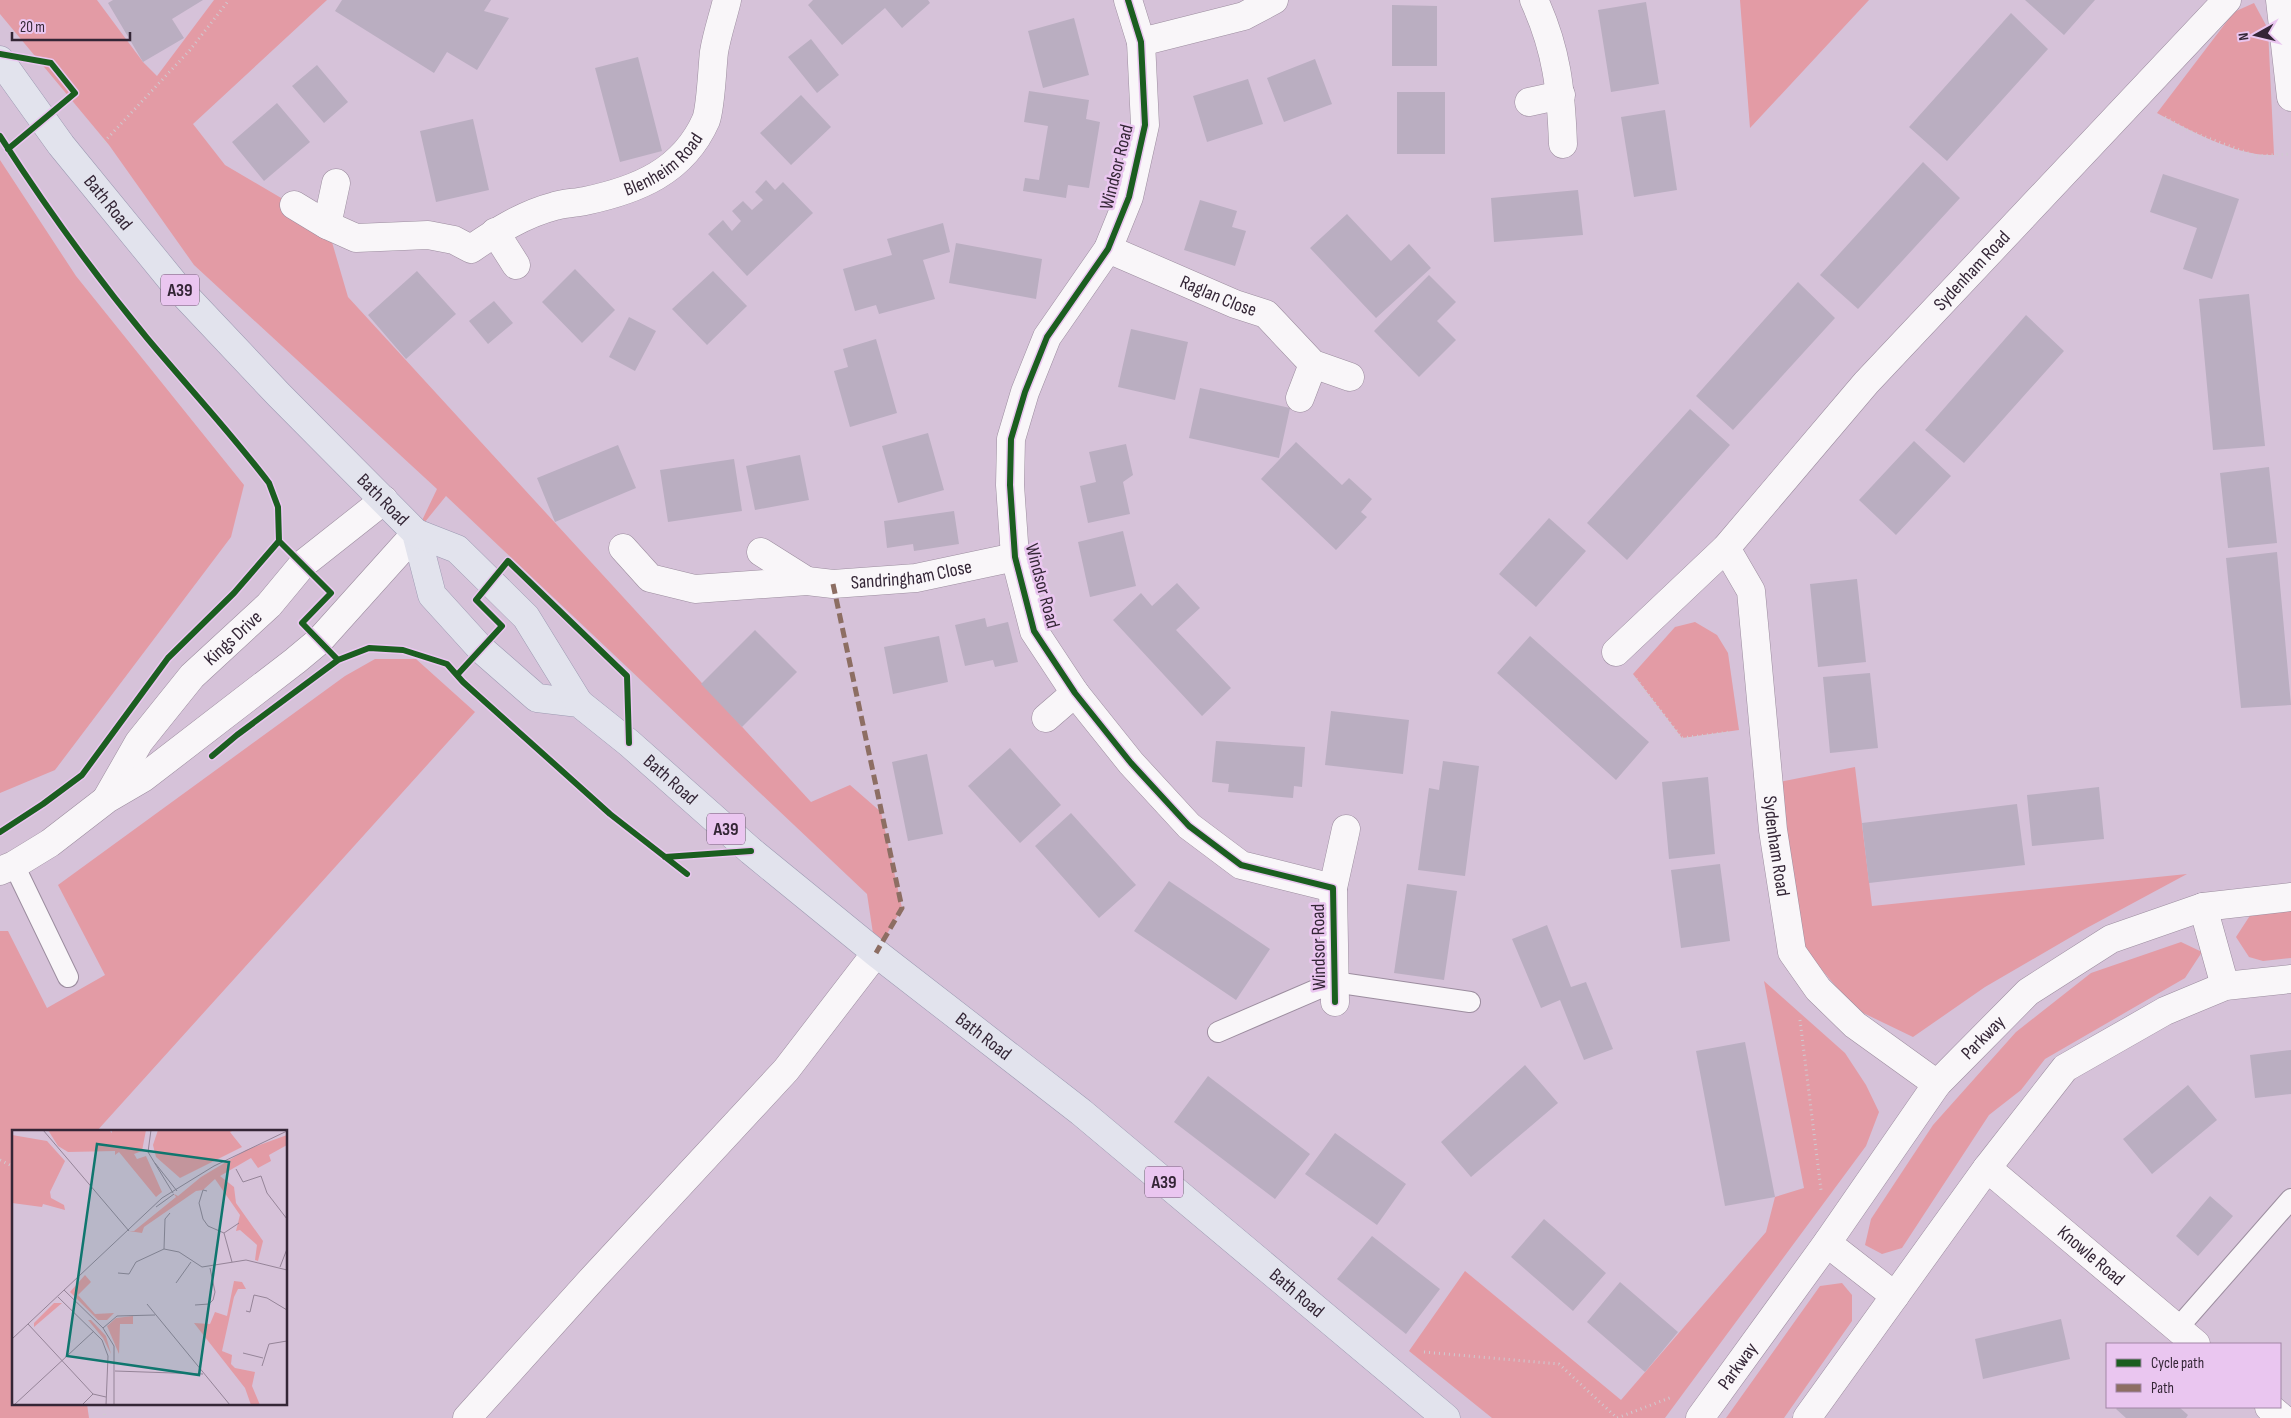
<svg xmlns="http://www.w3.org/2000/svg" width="2291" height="1418" font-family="'Sofia Sans Condensed',sans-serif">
<rect width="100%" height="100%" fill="#d6c2d9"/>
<!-- green -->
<path fill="#e39ba5" d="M 0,0 L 97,0 L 143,62 L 157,76 L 214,0 L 327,0 L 193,124 L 225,165 L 327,225 L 348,297 L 811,802 L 850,785 L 881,812 L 902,908 L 876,953 L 867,894 L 446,496 L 416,533 L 437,489 L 194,265 L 109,145 L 0,14 Z
M 1740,0 L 1869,0 L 1750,128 Z
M 2254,3 L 2268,29 L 2274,155 C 2238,157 2189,130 2157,113 L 2234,12 Z
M 0,160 L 76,276 L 244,485 L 231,537 L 55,770 L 0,793 Z
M 1695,622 L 1717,635 L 1728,653 L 1739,730 L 1682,738 L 1633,674 L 1675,627 Z
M 375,659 L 416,659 L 475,712 L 96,1132 L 14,1132 L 14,1404 L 87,1404 L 89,1418 L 0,1418 L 0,931 L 8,931 L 47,1008 L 105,975 L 58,885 L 345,676 Z
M 1855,767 L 1872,906 L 2187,874 L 2083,930 L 1985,987 L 1913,1037 L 1855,1009 L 1811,957 L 1786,917 L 1769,784 Z
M 2291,910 L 2291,958 L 2263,961 L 2249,957 L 2236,937 L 2251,914 Z
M 2181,942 L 2202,952 L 2185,978 L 2045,1059 L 2021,1090 L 1989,1115 L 1902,1248 L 1882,1254 L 1865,1245 L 1871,1219 L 1933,1125 L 2016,1032 L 2091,973 Z
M 1764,981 L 1845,1053 L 1866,1085 L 1879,1112 L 1866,1146 L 1665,1418 L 1492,1418 L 1409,1351 L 1465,1271 L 1621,1400 L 1766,1232 L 1775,1197 L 1804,1188 Z
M 1842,1283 L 1852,1295 L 1852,1321 L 1784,1418 L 1726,1418 L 1820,1286 Z"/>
<!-- building -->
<path fill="#baaec1" d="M 113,0 L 203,0 L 172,19 L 184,38 L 143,62 L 108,3 Z
M 342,0 L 491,0 L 484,11 L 509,18 L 477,70 L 447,52 L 434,73 L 335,11 Z
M 813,0 L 928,0 L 930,3 L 902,28 L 885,8 L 842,45 L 808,5 Z
M 2025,0 L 2095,0 L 2064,35 Z
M 1646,2 L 1659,84 L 1611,92 L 1598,10 Z
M 1392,5 L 1437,6 L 1437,66 L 1392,66 Z
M 2011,13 L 2048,49 L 1947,161 L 1909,127 Z
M 1074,18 L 1089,75 L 1043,88 L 1028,31 Z
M 811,39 L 839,75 L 817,93 L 788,57 Z
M 638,57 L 662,151 L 620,162 L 595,68 Z
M 1315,59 L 1332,104 L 1284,122 L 1267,78 Z
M 317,65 L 348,102 L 324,123 L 292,86 Z
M 1248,79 L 1263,124 L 1207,142 L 1193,96 Z
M 1029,91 L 1089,100 L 1086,119 L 1100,122 L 1089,188 L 1068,185 L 1066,198 L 1023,191 L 1025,178 L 1039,180 L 1048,126 L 1024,122 Z
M 1397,92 L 1445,92 L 1445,154 L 1397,154 Z
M 801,95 L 831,127 L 791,165 L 760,133 Z
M 277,103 L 310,142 L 264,181 L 232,142 Z
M 1665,110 L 1677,190 L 1634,197 L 1621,117 Z
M 473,119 L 489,190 L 436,202 L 420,131 Z
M 1923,162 L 1960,198 L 1858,309 L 1820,275 Z
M 2163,174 L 2239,199 L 2212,279 L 2183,269 L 2197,228 L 2150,212 Z
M 766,180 L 775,190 L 783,182 L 813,213 L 747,276 L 708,234 L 723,220 L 732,231 L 741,221 L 732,211 L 743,201 L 752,210 L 763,200 L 755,192 Z
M 1578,190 L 1583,235 L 1494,242 L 1491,198 Z
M 1200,200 L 1237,211 L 1232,227 L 1246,231 L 1235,266 L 1184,250 Z
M 1347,214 L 1391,261 L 1409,244 L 1431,268 L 1376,318 L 1310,248 Z
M 943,223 L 950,252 L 923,260 L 935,299 L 879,314 L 876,305 L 855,311 L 843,269 L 892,255 L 887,239 Z
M 956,243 L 1042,259 L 1036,299 L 949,283 Z
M 575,269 L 615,310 L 582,343 L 542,302 Z
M 417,271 L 456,314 L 406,359 L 368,315 Z
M 713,271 L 747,306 L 707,345 L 672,309 Z
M 1429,275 L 1456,302 L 1437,321 L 1456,340 L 1419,377 L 1374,331 Z
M 1798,282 L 1835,318 L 1733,430 L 1696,396 Z
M 2249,294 L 2265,446 L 2213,450 L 2199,299 Z
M 494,301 L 513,323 L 488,344 L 469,321 Z
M 2026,315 L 2064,351 L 1964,463 L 1925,430 Z
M 629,317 L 656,331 L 635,371 L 609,357 Z
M 1131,329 L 1188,342 L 1175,400 L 1118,387 Z
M 876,339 L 897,413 L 850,427 L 834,371 L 848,367 L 843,349 Z
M 1200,388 L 1290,408 L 1279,458 L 1189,438 Z
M 1690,409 L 1730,445 L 1627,560 L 1587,523 Z
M 928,433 L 944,490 L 898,503 L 882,446 Z
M 1914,441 L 1951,476 L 1896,535 L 1859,500 Z
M 1296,442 L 1342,485 L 1349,478 L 1372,499 L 1361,512 L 1367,517 L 1336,550 L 1261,479 Z
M 1126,444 L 1133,475 L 1123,482 L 1130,514 L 1088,523 L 1080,486 L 1096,482 L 1089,452 Z
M 618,445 L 636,488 L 555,522 L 537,478 Z
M 800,455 L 809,500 L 755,510 L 746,466 Z
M 734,459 L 742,511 L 668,522 L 660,470 Z
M 2269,467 L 2277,543 L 2228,548 L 2220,473 Z
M 954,511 L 959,544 L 914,551 L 913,544 L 887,548 L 884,521 Z
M 1549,518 L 1586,551 L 1536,607 L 1499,574 Z
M 1123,531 L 1136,586 L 1090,597 L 1078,542 Z
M 2277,552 L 2291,705 L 2241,708 L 2226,558 Z
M 1857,579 L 1866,662 L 1818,667 L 1810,584 Z
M 1177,583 L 1200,608 L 1176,630 L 1231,688 L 1202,716 L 1113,620 L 1141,593 L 1152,606 Z
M 985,618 L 987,627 L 1008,622 L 1018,662 L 995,667 L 993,660 L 965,666 L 955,625 Z
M 755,630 L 797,672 L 742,727 L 701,684 Z
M 939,636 L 948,682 L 893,694 L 884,647 Z
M 1530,636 L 1649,742 L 1616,780 L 1497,673 Z
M 1870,673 L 1878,748 L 1830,753 L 1823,677 Z
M 1331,711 L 1409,720 L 1403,774 L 1325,765 Z
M 1216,741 L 1305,747 L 1302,787 L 1294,786 L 1293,798 L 1228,792 L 1229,784 L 1212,782 Z
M 1010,748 L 1061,805 L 1020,843 L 968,786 Z
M 927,754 L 943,834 L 908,841 L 892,762 Z
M 1443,761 L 1479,766 L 1465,876 L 1418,870 L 1429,788 L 1439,790 Z
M 1708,777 L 1715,854 L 1669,859 L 1662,782 Z
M 2099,787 L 2104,839 L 2032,846 L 2027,795 Z
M 2017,804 L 2025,865 L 1869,883 L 1862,823 Z
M 1071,813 L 1136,885 L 1099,918 L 1035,846 Z
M 1720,864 L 1730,941 L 1681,948 L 1671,870 Z
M 1169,881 L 1270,949 L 1236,1000 L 1134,931 Z
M 1407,884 L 1457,891 L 1444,980 L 1394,973 Z
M 1547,925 L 1571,987 L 1586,982 L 1613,1049 L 1584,1060 L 1560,1000 L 1541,1008 L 1512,939 Z
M 1745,1042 L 1775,1197 L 1725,1206 L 1696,1051 Z
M 2291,1050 L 2291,1094 L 2255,1098 L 2250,1055 Z
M 1525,1065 L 1558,1103 L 1471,1177 L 1441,1142 Z
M 1208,1076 L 1310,1154 L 1275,1199 L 1174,1122 Z
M 2188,1085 L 2217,1120 L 2152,1174 L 2123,1139 Z
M 1335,1133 L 1406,1184 L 1377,1225 L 1305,1174 Z
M 2210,1196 L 2233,1216 L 2198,1256 L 2176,1236 Z
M 1544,1219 L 1606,1273 L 1573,1311 L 1511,1257 Z
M 1372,1236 L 1440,1289 L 1406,1334 L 1337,1279 Z
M 1620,1282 L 1678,1332 L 1645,1372 L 1587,1322 Z
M 2061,1319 L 2070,1359 L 1983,1379 L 1975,1339 Z
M 2118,1407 L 2179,1407 L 2188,1415 L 2186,1418 L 2126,1418 L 2116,1409 Z"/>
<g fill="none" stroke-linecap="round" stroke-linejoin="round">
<defs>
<path id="service" d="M 14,865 L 68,977
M 1218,1032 L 1334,982 L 1470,1002
M 2177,1329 L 2291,1199"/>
<g id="minor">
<path d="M 1128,0 L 1141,42 L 1145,125 L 1129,197 L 1108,249 L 1047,337 L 1025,392 L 1011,439 L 1010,485 L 1015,557 L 1034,631 L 1075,693 L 1131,763 L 1189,826 L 1241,865 L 1333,888 L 1335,1002"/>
<path d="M 1534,0 C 1557,50 1561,90 1563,144"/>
<path d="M 2280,0 L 2291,97"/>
<path d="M 1141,42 L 1244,16 L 1274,0"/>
<path d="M 1529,102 L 1561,95"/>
<path id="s1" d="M 336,183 L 327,225 L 356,238 L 428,235 L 454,240 L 471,249 C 497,231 524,214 555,206 C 565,203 575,203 585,201 C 637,190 683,172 706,120 C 711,106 712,69 714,52 C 717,34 723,17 727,0"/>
<path d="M 294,205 L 327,225"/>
<path d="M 495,232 L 516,265"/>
<path id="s2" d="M 1108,249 L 1235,304 L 1266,314 L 1313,364 L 1350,377"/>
<path d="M 1300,398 L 1313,364"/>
<path id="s3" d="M 623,548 L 650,578 L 695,589 L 807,581 L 833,584 L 916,578 L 1015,557"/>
<path id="s4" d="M 1726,548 L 1751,591 L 1773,830 L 1792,952 L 1818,989 L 1855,1025 L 1937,1084"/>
<path d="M 761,552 L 807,581"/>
<path id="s5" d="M 1616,652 L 1726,548 L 1866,383 L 2227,0"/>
<path d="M 1046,718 L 1075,693"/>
<path id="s6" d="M 107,798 L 139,742 L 192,676 L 269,605 L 303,564 L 384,500"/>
<path d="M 0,871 L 14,865 L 50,843 L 107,799 L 143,778 L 295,661 L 319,641 L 416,533"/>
<path d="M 1333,888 L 1346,829"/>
<path d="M 2203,907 L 2225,986"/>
<path id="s7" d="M 1987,1168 L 2196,1344"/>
<path d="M 1827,1243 L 1895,1296"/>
<path d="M 2269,1407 L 2282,1418"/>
<path d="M 467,1418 L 594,1277 L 786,1070 L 876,953"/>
<path id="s8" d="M 1700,1418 L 1827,1243 L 1937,1084 L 2028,992 L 2111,939 L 2203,907 L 2291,897"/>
<path d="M 1807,1418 L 1987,1168 L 2065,1068 L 2165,1011 L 2225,986 L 2291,979"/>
</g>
<g id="primary">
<path id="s9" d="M 0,60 L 61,145 L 177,287 L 279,395 L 416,533 L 432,595 L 481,649 L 537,698 L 579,703 L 629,743 L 751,851 L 876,953 L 1081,1112 L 1446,1418"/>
<path d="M 416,533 L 457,549 L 526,617 L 579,703"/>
</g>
</defs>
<!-- service casing -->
<use href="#service" stroke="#9c8d9f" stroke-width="22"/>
<!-- minor casing -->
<use href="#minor" stroke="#9c8d9f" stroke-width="29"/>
<!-- primary casing -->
<use href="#primary" stroke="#9d9ab2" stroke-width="29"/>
<!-- path -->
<path stroke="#d0cad0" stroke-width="3" stroke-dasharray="1 4" stroke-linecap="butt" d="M 2165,117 L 2189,131 L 2256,156 L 2291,154
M 104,142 L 190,50 L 229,0
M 1636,679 L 1682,738 L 1730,732
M 1800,1020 L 1821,1190
M 0,1160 L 14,1167
M 1424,1352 L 1559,1364 L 1617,1418 L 1672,1397
M 103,1404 L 105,1418"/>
<!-- service -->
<use href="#service" stroke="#f9f6f9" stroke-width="20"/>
<!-- minor -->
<use href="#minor" stroke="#f9f6f9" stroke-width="28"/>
<!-- primary -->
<use href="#primary" stroke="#e2e3ed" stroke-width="28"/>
<!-- quiet -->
<path stroke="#8d6e63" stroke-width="5" stroke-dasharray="10 5" stroke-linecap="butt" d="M 833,584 L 902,908 L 876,953"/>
<defs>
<path id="cycleway" d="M 1128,0 L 1141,42 L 1145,125 L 1129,197 L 1108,249 L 1047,337 L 1025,392 L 1011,439 L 1010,485 L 1015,557 L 1034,631 L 1075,693 L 1131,763 L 1189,826 L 1241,865 L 1333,888 L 1335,1002
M 0,54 L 51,63 L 75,93 L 8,149
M 0,136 C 45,206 94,274 147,338 C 188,387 231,433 269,483 L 278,507 L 279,541 L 234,593 L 168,658 L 82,775 L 43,804 L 0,832
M 279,541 L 331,593 L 302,623 L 338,660
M 457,675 L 502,626 L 476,600 L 508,561 L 627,676 L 629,743
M 212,756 L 237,735 L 338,660 L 369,648 L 403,650 L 447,664 L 463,682 L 610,814 L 687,874
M 665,857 L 751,851"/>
</defs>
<!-- cycleway casing -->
<use href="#cycleway" stroke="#eac6f0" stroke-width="9"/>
<!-- cycleway -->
<use href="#cycleway" stroke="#1b5e20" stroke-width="6"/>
</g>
<g text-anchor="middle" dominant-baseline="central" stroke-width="5" stroke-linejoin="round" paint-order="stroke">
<!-- shield labels -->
<g fill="#eac6f0" stroke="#6b566e" stroke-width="1">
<rect x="161" y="274.5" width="38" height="31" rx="4"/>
<rect x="707" y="813.5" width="38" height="31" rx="4"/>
<rect x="1145" y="1166.5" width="38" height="31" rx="4"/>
</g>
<g font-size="18" font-weight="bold" fill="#342636">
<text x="180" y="290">A39</text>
<text x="726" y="829">A39</text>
<text x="1164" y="1182">A39</text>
</g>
<!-- street labels -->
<g font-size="19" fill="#342636" stroke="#eac6f0">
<text stroke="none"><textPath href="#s1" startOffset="406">Blenheim Road</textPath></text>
<text transform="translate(1117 167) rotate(-76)">Windsor Road</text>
<text stroke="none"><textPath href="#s9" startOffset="179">Bath Road</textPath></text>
<text stroke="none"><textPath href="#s5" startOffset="522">Sydenham Road</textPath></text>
<text stroke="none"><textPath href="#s2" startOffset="120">Raglan Close</textPath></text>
<text stroke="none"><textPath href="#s9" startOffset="584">Bath Road</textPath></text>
<text stroke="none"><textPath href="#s3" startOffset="304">Sandringham Close</textPath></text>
<text transform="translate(1042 586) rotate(75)">Windsor Road</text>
<text stroke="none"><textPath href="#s6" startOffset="205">Kings Drive</textPath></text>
<text stroke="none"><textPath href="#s9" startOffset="1004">Bath Road</textPath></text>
<text stroke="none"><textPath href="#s4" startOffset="306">Sydenham Road</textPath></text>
<text transform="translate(1319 947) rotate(-91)">Windsor Road</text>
<text stroke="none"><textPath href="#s9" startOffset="1409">Bath Road</textPath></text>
<text stroke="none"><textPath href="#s8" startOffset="475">Parkway</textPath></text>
<text stroke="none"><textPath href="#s7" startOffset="136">Knowle Road</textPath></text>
<text stroke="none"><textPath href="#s9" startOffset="1814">Bath Road</textPath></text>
<text stroke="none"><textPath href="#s8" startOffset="64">Parkway</textPath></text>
</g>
</g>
<!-- overview -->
<g transform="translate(12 1130)">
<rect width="275" height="275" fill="#d6c2d9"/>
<path d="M 36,0 L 97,0 L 100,3 L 100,0 L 134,0 L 130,21 L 122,24 L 125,29 L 134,26 L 150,62 L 144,67 L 107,22 L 103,25 L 103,21 L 56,22 L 46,16 ZM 146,0 L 222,0 L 218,2 L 230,17 L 168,48 L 144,27 L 141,15 ZM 0,5 L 35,11 L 53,31 L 38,62 L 39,68 L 52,75 L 53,80 L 31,74 L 30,77 L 0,73 ZM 275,5 L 275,15 L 257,25 L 259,31 L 246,38 L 239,28 L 208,46 L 222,57 L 224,73 L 251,111 L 246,131 L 243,130 L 245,115 L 228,100 L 224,101 L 228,85 L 203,49 L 191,60 L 184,61 L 132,97 L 130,103 L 117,101 L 122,101 L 164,67 L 162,64 L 166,66 L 189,47 L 234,20 ZM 73,145 L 79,152 L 66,165 L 83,184 L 102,183 L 95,190 L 86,190 L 58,162 ZM 222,151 L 230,152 L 234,159 L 226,159 L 222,167 L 210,221 L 220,225 L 219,234 L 223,238 L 243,242 L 240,256 L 248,275 L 239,275 L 233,258 L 182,193 L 198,194 L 203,182 L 215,186 ZM 42,173 L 50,173 L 22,197 L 22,193 ZM 121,186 L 121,194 L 108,194 L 107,224 L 95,196 L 104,188 ZM 76,190 L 79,190 L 94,206 L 99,224 L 91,208 Z" fill="#e39ba5"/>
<path fill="none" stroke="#958498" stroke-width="1" d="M 31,0 L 117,101M 139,0 L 136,22 L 161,63M 143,33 L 165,61M 224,39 L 231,52 L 249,46 L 255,63 L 275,89M 195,61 L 191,60 L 187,73 L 191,89 L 196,96 L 212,103 L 220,132M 144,77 L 162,64M 212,103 L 227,93M 152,119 L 153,89 L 158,83M 268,137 L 275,119M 106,143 L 117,144 L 124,132 L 152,119 L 167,122 L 190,137 L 234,130 L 275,140M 164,153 L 179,132M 52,160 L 91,198 L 102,216 L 102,275M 46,167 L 90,210 L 96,226 L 94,275M 135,174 L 218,275M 183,175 L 197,174 L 201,170 L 203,162 L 198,138M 234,181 L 238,182 L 242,165 L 255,168 L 275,180M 16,194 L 81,264 L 94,267M 91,198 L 105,186 L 143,185M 0,209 L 150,68 L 202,36 L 275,1M 231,223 L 251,228M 250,236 L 257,214 L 275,211M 103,241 L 191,244M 2,275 L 82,201M 70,275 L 81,264"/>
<path fill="#0f766e" fill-opacity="0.15" stroke="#0f766e" stroke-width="2.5" d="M 85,14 L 217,32 L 187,245 L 55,226 Z"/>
<rect width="275" height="275" fill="none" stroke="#342636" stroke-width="2.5"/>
</g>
<!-- legend -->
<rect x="2106" y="1343" width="175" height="65" fill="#eac6f0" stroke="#a186a6"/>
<rect x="2116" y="1359" width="25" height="8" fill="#1b5e20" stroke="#a186a6"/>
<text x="2151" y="1368" font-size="15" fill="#342636">Cycle path</text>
<rect x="2116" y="1384" width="25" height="8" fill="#8d6e63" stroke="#a186a6"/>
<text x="2151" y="1393" font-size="15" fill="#342636">Path</text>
<!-- north arrow -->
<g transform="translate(2256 35) rotate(262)" stroke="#eac6f0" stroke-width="4" paint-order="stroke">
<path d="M0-4L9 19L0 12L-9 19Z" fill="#342636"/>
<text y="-8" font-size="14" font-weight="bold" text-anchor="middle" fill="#342636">N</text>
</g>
<!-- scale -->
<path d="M12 32v8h118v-8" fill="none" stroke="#342636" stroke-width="2.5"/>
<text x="20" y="32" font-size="15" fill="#342636" stroke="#eac6f0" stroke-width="4" paint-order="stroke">20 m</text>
</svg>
